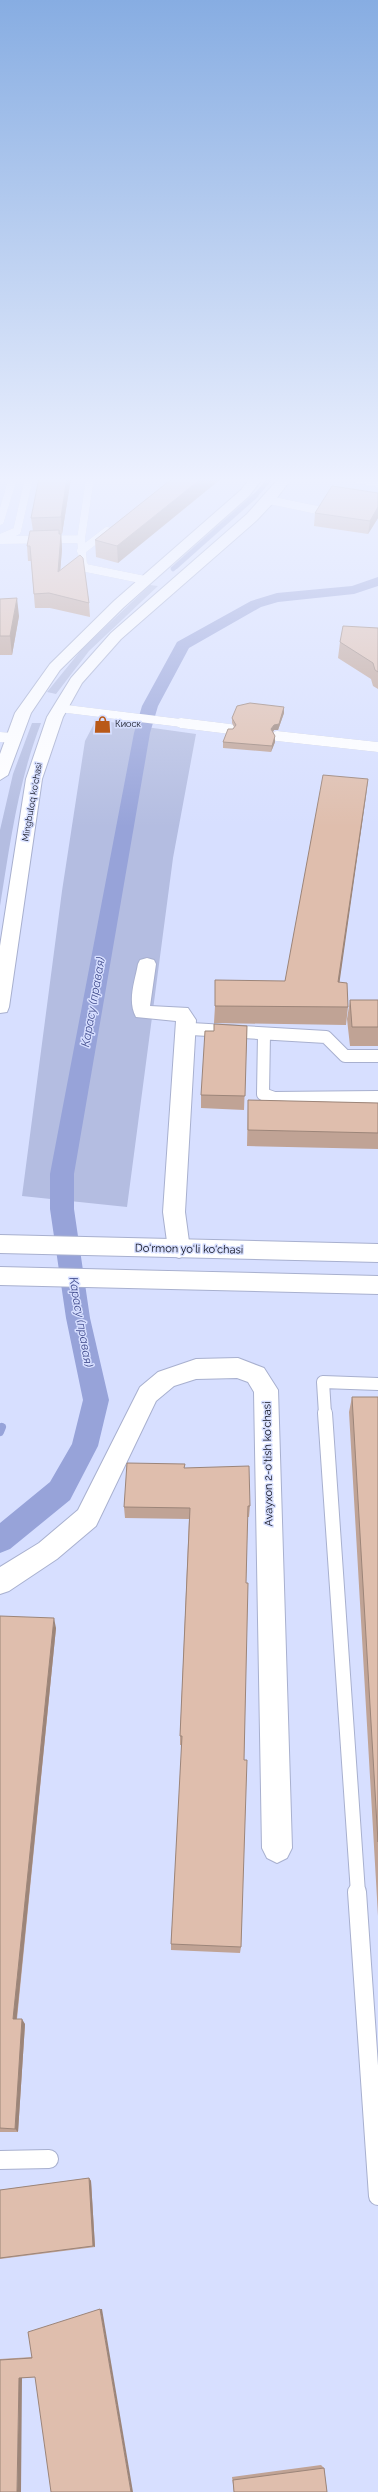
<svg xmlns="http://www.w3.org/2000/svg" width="378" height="2492" font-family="Raleway,sans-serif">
<rect width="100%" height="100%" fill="#d7dfff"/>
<!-- green -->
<path fill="#b4bde1" d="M 252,494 L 259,496 L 177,569 L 170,568 Z
M 150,585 L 158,586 L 89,651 L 56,694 L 47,692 L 82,649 Z
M 96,720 L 196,734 L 173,858 L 127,1207 L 22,1196 L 62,891 L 85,741 Z
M 32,723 L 41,723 C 18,782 10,844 0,906 L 0,830 L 13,774 Z"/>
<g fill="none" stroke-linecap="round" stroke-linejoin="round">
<!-- stream-far1 -->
<path stroke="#97a3d9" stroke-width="4.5" d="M 173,569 L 254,497 L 271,478"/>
<!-- stream -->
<path stroke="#97a3d9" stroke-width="8" d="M 0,1432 L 2,1427"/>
<!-- canal -->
<path fill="#97a3d9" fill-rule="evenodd" d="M 378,577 L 378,586 L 354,594 L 278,602 L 261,607 L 189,648 L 158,706 L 150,733 L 74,1174 L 74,1209 L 90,1318 L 109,1400 L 98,1446 L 70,1500 L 10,1549 L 0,1553 L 0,1523 L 50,1482 L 72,1444 L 83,1400 L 66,1318 L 50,1209 L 50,1174 L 134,733 L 142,706 L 177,642 L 251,601 L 277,593 L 352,586 Z"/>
<defs>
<path id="service-far4" d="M 353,478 L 378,483
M 269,500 L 317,510
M 0,521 L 13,478
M 0,538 L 17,531 L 29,478
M 81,539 L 90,478
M 0,540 L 81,539 L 83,564 L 86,568 L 145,580
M 81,551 L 107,531
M 59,708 L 189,724"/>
<path id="service-far3" d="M 181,723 L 230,729
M 277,736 L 378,747
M 0,737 L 13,738
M 185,1029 L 209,1030"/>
<path id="service-far2" d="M 191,1029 L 326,1037 L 345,1056 L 378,1056
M 264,1034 L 263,1094 L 274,1098 L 378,1097
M 325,1414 L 323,1382 L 378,1384"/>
<path id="service-far1" d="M 325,1413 L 358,1893"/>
<path id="service" d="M 357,1892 L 378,2196
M 0,2160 L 49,2159"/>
<path id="minor" d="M 147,958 L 154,960 L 156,964 L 150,1006 L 188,1008 L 196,1020 L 185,1212 L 190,1249 L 187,1255 L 179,1258 L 171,1255 L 168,1249 L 163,1212 L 176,1021 L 136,1017 C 127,1001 135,981 138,964 L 140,960 Z
M 238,1358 L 264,1368 L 278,1390 L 292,1848 L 287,1858 L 277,1863 L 267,1858 L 262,1848 L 254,1392 L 248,1382 L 237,1378 L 196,1379 L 174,1386 L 156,1401 L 96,1526 L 57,1559 L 9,1591 L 0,1594 L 0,1567 L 39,1543 L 78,1510 L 140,1387 L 158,1372 L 196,1359 Z"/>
<path id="secondary" d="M 250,478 L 263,478 L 249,496 L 124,607 L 60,670 L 31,713 L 8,775 L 0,780 L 0,754 L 15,713 L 50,664 L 114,601 L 241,490 Z
M 279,478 L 292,478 L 273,503 L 257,520 L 121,639 L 82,683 L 63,717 L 42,779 L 9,1007 L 7,1012 L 0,1013 L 0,946 L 26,779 L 47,717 L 71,678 L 111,633 L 247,514 Z"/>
<path id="primary" d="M 0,1235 L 378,1244 L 378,1262 L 0,1253 Z
M 0,1267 L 378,1276 L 378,1294 L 0,1285 Z"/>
</defs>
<!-- service-far4 casing -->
<use href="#service-far4" stroke="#a8b0cf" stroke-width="8"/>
<!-- service-far3 casing -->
<use href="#service-far3" stroke="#a8b0cf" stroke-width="10"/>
<!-- service-far2 casing -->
<use href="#service-far2" stroke="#a8b0cf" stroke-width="14"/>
<!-- service-far1 casing -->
<use href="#service-far1" stroke="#a8b0cf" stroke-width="16"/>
<!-- service casing -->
<use href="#service" stroke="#a8b0cf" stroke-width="20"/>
<!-- minor casing -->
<use href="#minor" stroke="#a8b0cf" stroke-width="2"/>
<!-- secondary casing -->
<use href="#secondary" stroke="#a8b0cf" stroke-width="2"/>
<!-- primary casing -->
<use href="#primary" stroke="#a8b0cf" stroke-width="2"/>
<!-- service-far4 -->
<use href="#service-far4" stroke="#fff" stroke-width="8"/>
<!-- service-far3 -->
<use href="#service-far3" stroke="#fff" stroke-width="10"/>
<!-- service-far2 -->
<use href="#service-far2" stroke="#fff" stroke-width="12"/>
<!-- service-far1 -->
<use href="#service-far1" stroke="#fff" stroke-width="14"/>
<!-- service -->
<use href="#service" stroke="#fff" stroke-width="18"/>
<!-- minor -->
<use href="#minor" fill="#fff" fill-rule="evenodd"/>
<!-- secondary -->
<use href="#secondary" fill="#fff" fill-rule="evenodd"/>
<!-- primary -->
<use href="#primary" fill="#fff" fill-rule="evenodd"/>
</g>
<!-- wall -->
<path fill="#c0a395" d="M 71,478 L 62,534 L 60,534 L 61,534 L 62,549 L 60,570 L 89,603 L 90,617 L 50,608 L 35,608 L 31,561 L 28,561 L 27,546 L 33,531 L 31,518 Z
M 173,478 L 118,563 L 96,557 L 95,540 Z
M 378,493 L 378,518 L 368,534 L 314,526 L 315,513 Z
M 0,599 L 19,616 L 12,655 L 0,655 Z
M 378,628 L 378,689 L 373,686 L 371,679 L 338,658 L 340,642 Z
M 284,713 L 278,730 L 274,730 L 273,732 L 275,736 L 275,742 L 271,752 L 223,748 L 223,742 L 234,727 L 232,723 L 232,718 Z
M 368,779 L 339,982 L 348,1007 L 346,1025 L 214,1023 L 215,1006 L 285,981 Z
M 350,1000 L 378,1000 L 378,1046 L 350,1046 L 347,1019 Z
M 247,1026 L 244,1110 L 201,1108 L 201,1095 Z
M 248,1100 L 378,1103 L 378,1149 L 247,1146 Z
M 352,1397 L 378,1397 L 378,1916 L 349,1412 Z
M 185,1468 L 250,1506 L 249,1517 L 247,1517 L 246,1583 L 244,1760 L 241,1947 L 240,1953 L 171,1950 L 171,1944 L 182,1745 L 180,1745 L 180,1736 L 189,1519 L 125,1518 L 124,1507 Z
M 0,1616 L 56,1628 L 17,2019 L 25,2024 L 18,2132 L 0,2132 Z
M 89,2178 L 91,2181 L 95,2247 L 0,2259 L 0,2190 Z
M 100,2309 L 102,2309 L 35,2377 L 22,2378 L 0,2492 L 0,2359 L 32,2357 Z
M 321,2465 L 324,2468 L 327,2492 L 234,2492 L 232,2477 Z"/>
<!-- shaded-wall -->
<path fill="#9c8579" d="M 67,478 L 71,478 L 62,534 L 61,517 Z
M 202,478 L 222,478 L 118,563 L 117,546 Z
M 378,507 L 378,518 L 368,534 L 370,521 Z
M 59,530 L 60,544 L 61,534 L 62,549 L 59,587 L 58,572 Z
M 17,598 L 19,616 L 12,655 L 10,636 Z
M 284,707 L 284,713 L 278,730 L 274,730 L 271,735 L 271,729 Z
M 275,736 L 275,742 L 271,752 L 272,746 Z
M 368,779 L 366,796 L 337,1000 L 338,982 Z
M 54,1618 L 56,1628 L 16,2024 L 13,2019 Z
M 22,2019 L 25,2024 L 18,2132 L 15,2129 Z
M 89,2178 L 91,2181 L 95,2247 L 93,2246 Z
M 100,2309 L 102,2309 L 133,2492 L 131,2492 Z
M 22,2377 L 21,2492 L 17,2492 L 19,2378 Z"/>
<!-- building -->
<path fill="#dfbead" stroke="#9c8579" d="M 39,478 L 67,478 L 61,517 L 31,518 Z
M 173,478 L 202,478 L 117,546 L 95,540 Z
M 332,486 L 378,493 L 378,507 L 370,521 L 315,513 Z
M 59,530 L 59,534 L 61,534 L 58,572 L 80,555 L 83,558 L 89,603 L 49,593 L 34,594 L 30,546 L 27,546 L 30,531 Z
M 17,598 L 10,636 L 0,636 L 0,599 Z
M 343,626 L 378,628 L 378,672 L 375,670 L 373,663 L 340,642 Z
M 250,703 L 284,707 L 279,724 L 274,725 L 271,729 L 275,736 L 272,746 L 223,742 L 228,729 L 233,729 L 236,725 L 232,718 L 237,706 Z
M 323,775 L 368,779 L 338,982 L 347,983 L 348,1007 L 215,1006 L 215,980 L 285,981 Z
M 350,1000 L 378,1000 L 378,1027 L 352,1027 Z
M 214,1024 L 247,1026 L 245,1096 L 201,1095 L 205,1031 L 214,1031 Z
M 248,1100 L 378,1103 L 378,1133 L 248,1130 Z
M 352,1397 L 378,1397 L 378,1842 Z
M 127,1463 L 185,1464 L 184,1468 L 249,1466 L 250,1506 L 248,1506 L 246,1583 L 248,1583 L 244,1760 L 247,1760 L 241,1947 L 171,1944 L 182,1736 L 180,1736 L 190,1508 L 124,1507 Z
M 0,1616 L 54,1618 L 13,2019 L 22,2019 L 15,2129 L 0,2128 Z
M 89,2178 L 93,2246 L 0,2258 L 0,2190 Z
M 100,2309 L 131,2492 L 51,2492 L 35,2377 L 19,2378 L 17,2492 L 0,2492 L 0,2360 L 32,2358 L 28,2332 Z
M 324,2468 L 327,2492 L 234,2492 L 233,2480 Z"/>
<!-- sky -->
<linearGradient id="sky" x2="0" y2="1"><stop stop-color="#87ade2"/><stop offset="0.58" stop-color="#edf1ff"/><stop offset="1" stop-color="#edf1ff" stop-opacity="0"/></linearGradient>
<rect width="378" height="827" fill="url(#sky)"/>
<!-- icons -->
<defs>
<symbol id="shop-bare" viewBox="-9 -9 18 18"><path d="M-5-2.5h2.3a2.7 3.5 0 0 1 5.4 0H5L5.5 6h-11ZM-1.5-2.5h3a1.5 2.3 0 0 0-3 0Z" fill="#b95918" stroke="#d7dfff" stroke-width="2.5" paint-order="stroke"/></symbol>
</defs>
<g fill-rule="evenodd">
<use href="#shop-bare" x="90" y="712" width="25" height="25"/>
</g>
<g text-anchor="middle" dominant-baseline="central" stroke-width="3" stroke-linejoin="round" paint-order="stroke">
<!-- far-poi labels -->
<g font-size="9" fill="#0c0e19" stroke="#d7dfff" text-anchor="start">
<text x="115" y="724">Киоск</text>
</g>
<!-- far-street labels -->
<g font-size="9" fill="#0c0e19" stroke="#d7dfff">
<text transform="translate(32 802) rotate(-80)">Mingbuloq ko'chasi</text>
</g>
<!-- street labels -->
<g font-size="11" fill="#0c0e19" stroke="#d7dfff">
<text transform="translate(189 1249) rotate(1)">Do‘rmon yo‘li ko‘chasi</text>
<text transform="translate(268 1464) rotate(-91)">Avayxon 2-o'tish ko'chasi</text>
</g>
<!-- water labels -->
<g font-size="12" font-style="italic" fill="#3e498b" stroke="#d7dfff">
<text transform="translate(93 1002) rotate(-80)">Карасу (правая)</text>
<text transform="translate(81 1322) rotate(80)">Карасу (правая)</text>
</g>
</g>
</svg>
